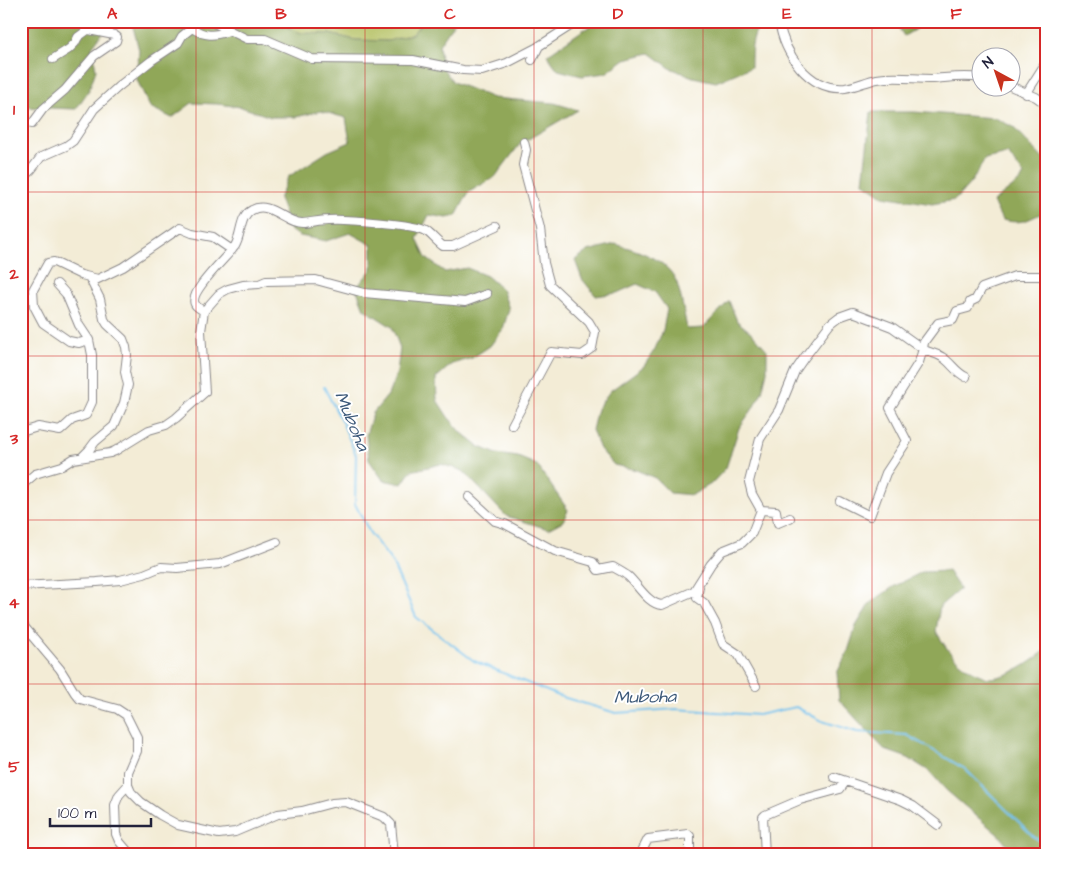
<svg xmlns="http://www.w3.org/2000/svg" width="1068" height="876" font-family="'Architects Daughter',sans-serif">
<rect width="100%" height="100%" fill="#fff"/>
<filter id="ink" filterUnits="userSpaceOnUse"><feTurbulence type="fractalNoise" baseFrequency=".02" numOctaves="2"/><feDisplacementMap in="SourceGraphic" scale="10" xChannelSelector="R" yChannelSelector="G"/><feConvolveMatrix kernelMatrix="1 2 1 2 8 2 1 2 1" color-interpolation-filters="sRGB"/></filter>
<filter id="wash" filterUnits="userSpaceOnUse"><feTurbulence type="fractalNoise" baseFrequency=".0096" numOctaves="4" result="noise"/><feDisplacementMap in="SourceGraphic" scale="20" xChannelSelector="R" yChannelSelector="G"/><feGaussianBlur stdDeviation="1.12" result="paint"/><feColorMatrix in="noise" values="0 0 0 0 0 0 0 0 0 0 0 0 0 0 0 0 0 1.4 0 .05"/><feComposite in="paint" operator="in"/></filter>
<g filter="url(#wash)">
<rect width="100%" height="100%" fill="#f3ecd6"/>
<!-- green -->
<path fill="#b5c163" stroke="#6c724f" d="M 273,21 L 424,21 L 412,34 L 389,41 L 356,40 L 329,34 L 301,33 Z"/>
<!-- forest -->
<path fill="#90a759" stroke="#59644a" d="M 21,21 L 273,21 L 301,33 L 329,34 L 356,40 L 388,41 L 412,34 L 424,21 L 455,21 L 439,45 L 442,67 L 453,82 L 493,98 L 554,103 L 578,110 L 520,144 L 495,177 L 469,192 L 456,216 L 447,218 L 429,215 L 417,239 L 426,258 L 445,272 L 467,268 L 487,276 L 502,289 L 509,309 L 503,329 L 490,346 L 472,358 L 452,364 L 436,378 L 437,400 L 448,417 L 462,433 L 478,446 L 497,454 L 518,457 L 537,465 L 568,510 L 563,521 L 548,529 L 506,516 L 463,471 L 441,464 L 411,471 L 402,484 L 383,480 L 369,460 L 366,435 L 373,413 L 388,395 L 397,372 L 400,348 L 392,327 L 364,309 L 356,288 L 372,269 L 372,245 L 350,233 L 326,241 L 300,236 L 291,231 L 279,199 L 288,177 L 327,152 L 350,142 L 346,118 L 321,111 L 296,117 L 271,117 L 241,107 L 217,104 L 192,103 L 172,118 L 150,107 L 137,80 L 139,50 L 132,23 L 109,24 L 92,47 L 96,70 L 89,90 L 76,109 L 21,107 Z
M 601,21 L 764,21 C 751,33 751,51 751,67 L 716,82 L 693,77 L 670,68 L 650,53 L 625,59 L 606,73 L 582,76 L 558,70 L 547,55 L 583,30 Z
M 894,21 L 947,21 L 923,25 L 904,36 Z
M 871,112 L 914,112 L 995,118 L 1013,127 L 1047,163 L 1047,211 C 1028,219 1024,225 1002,220 L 993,202 L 1020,181 L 1024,175 L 1008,154 L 985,159 L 972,181 L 955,200 L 932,204 L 883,196 L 863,182 Z
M 615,244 C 637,250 668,259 677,283 C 682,298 684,314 687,329 L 703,328 L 729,301 L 737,321 L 753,334 L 767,350 L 767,371 L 762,392 L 752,410 L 739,428 L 726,468 L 711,484 L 692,495 L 670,493 L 655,478 L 636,470 L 614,465 L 600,449 L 592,430 L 597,409 L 610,391 L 644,366 L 655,349 L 663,330 L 667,309 L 655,292 L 637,284 L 617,293 L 596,296 L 582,279 L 575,260 L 588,251 Z
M 948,571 L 960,589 L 940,606 L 936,631 C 947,651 957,663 978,674 C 982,675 985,678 989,678 C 1011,677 1031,662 1047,649 L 1047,855 L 1015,855 L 1002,838 L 946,790 L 929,771 L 908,758 L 885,750 L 839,700 L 837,673 L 848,651 L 856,626 L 870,603 L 893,587 L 922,572 Z"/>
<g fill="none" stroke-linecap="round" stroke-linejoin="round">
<!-- stream -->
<path stroke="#73c2ee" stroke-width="2" d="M 324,387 L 343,424 L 356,455 L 355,504 L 370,533 L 392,562 L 416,617 L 474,661 L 559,696 L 616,713 L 676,709 L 758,715 L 796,707 L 822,721 L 857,732 L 907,735 L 965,769 L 1034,837 L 1047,845"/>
</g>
</g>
<g filter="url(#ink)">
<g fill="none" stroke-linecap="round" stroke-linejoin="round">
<defs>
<path id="minor" d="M 210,21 L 247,39 L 265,39 L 312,59 L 413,60 L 463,70 L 482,71 L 507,63 L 536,48 L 578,21
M 779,21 C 784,53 808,91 845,88 C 854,87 867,81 877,79 C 895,76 913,79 931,79 C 948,78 964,75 980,78
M 53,59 L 69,49 L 75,43 L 78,37 L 100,21
M 532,60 L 539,46
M 1010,86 L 1036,97 L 1047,105
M 1026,94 L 1047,61
M 32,124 L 43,109 L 65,90 L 94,56 L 116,41 L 117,37 L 114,35 L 89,30
M 21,179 L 31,170 L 41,157 L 66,146 L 73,141 L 94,109 L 118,87 L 151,61 L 178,43 L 182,36 L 192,28 C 205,37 214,36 229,31
M 204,311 C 201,309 196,307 195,304 C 188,292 228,256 235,246 C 242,235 239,217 252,210 C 269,200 285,223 302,223 C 310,223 319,220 328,220 C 344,219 415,224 426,231 C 432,235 437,242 443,246 L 453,246 L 497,226
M 89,340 L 79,343 L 69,341 L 43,323 L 34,306 L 33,290 L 48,263 L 54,262 L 81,275 L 98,279 L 123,267 L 180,228 L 192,233 L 213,237 L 232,250
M 512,425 L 551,352 L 582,355 L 592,348 L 595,332 L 589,322 L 550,285 L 544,263 L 540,229 L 523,165 L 526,150 L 524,142
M 21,432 L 38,427 L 60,431 L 72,420 L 86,415 L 92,402 L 92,355 L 89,340 L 79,325 L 66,294 L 57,284
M 82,457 L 89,450 L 95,442 L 114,426 L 124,403 L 128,385 L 125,372 L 127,355 L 126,347 L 123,339 L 107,324 L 104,319 L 100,299 L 90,279
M 21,486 L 35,474 L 62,466 L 73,459 L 110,453 L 115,451 L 149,430 L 166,425 L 176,418 L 205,392 L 201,331 L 204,311 L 219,294 L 228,289 L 243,285 L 259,284 L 266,281 L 316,280 L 364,293 L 465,302 L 487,294
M 469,497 L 495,521 L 505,524 L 555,551 L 593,562 L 598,570 L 613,567 C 618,570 624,573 628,576 C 638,585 648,604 662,605 L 694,591 L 711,564 L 722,551 L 742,543 L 752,533 L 761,510
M 840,501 L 870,516 L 886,473 L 907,441 L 890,408 L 919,362 L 923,349 C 929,353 936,353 942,357 C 951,362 955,372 966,377
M 790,518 L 778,523 L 776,511 L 761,510 L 752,494 L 749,482 L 760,439 L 779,410 L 795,371 L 804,358 L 830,324 L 839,317 L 853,312 L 892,327 L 923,349 L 924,342 L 938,323 L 953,320 L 957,311 L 968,308 L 970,302 L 976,299 L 982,288 L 1015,276 L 1041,276 L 1047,273
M 21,586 L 97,582 L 120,580 L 144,574 L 161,567 L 177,568 L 220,564 L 277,542
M 699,587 L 697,598 L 704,603 L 715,623 L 723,644 L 738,654 L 756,686
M 21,623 L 60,669 L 75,693 L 80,699 L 117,709 L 126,715 L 137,737 L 137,751 L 128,772 L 128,785 L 131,792 L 141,802 L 160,815 L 178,825 L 219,834 L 235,832 L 278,814 L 302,811 L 332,803 L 346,802 L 384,817 L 391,824 L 394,855
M 834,777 L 901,800 L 913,806 L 938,825
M 128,785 L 119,795 L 115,805 L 116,834 L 119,841 L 131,855
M 21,850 L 24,855
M 640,855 L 648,839 L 688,834 L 690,836 L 690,855
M 765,855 L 763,817 L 765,815 L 800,800 L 840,789 L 846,781"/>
</defs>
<!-- minor casing -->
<use href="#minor" stroke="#8a8788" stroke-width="10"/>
<!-- minor -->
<use href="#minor" stroke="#fff" stroke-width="8"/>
</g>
</g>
<!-- grid -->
<path fill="none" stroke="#d62828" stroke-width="1" stroke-opacity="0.55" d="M 196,21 L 196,855M 365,21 L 365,855M 534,21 L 534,855M 703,21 L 703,855M 872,21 L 872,855M 21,192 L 1047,192M 21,356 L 1047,356M 21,520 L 1047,520M 21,684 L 1047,684"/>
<g text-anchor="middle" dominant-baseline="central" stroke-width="4" stroke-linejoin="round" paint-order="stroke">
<!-- water labels -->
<g font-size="18" font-style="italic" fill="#3e5a7a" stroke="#fff">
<text transform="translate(352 421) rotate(67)">Muboha</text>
<text transform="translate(645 697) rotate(-1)">Muboha</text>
</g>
</g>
<!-- margin -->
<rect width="1068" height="876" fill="none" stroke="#fff" stroke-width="55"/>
<!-- north arrow -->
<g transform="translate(996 72) rotate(320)"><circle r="24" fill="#ffffff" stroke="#a7a7b1"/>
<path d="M0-4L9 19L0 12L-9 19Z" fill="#c8321e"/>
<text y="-8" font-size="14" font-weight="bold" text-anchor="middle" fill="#22223b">N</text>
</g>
<!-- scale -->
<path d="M50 818v8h101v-8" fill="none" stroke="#22223b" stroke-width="2.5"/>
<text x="58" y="818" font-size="15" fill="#22223b" stroke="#ffffff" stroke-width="4" paint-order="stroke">100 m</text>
<rect x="28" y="28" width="1012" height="820" fill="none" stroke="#d62828" stroke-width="2"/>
<g font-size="16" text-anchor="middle" font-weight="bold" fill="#d62828">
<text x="112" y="19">A</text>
<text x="281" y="19">B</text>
<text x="450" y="19">C</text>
<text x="618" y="19">D</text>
<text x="787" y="19">E</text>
<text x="956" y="19">F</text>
<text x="14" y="115">1</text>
<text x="14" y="279">2</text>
<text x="14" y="444">3</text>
<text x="14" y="608">4</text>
<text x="14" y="772">5</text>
</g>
</svg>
